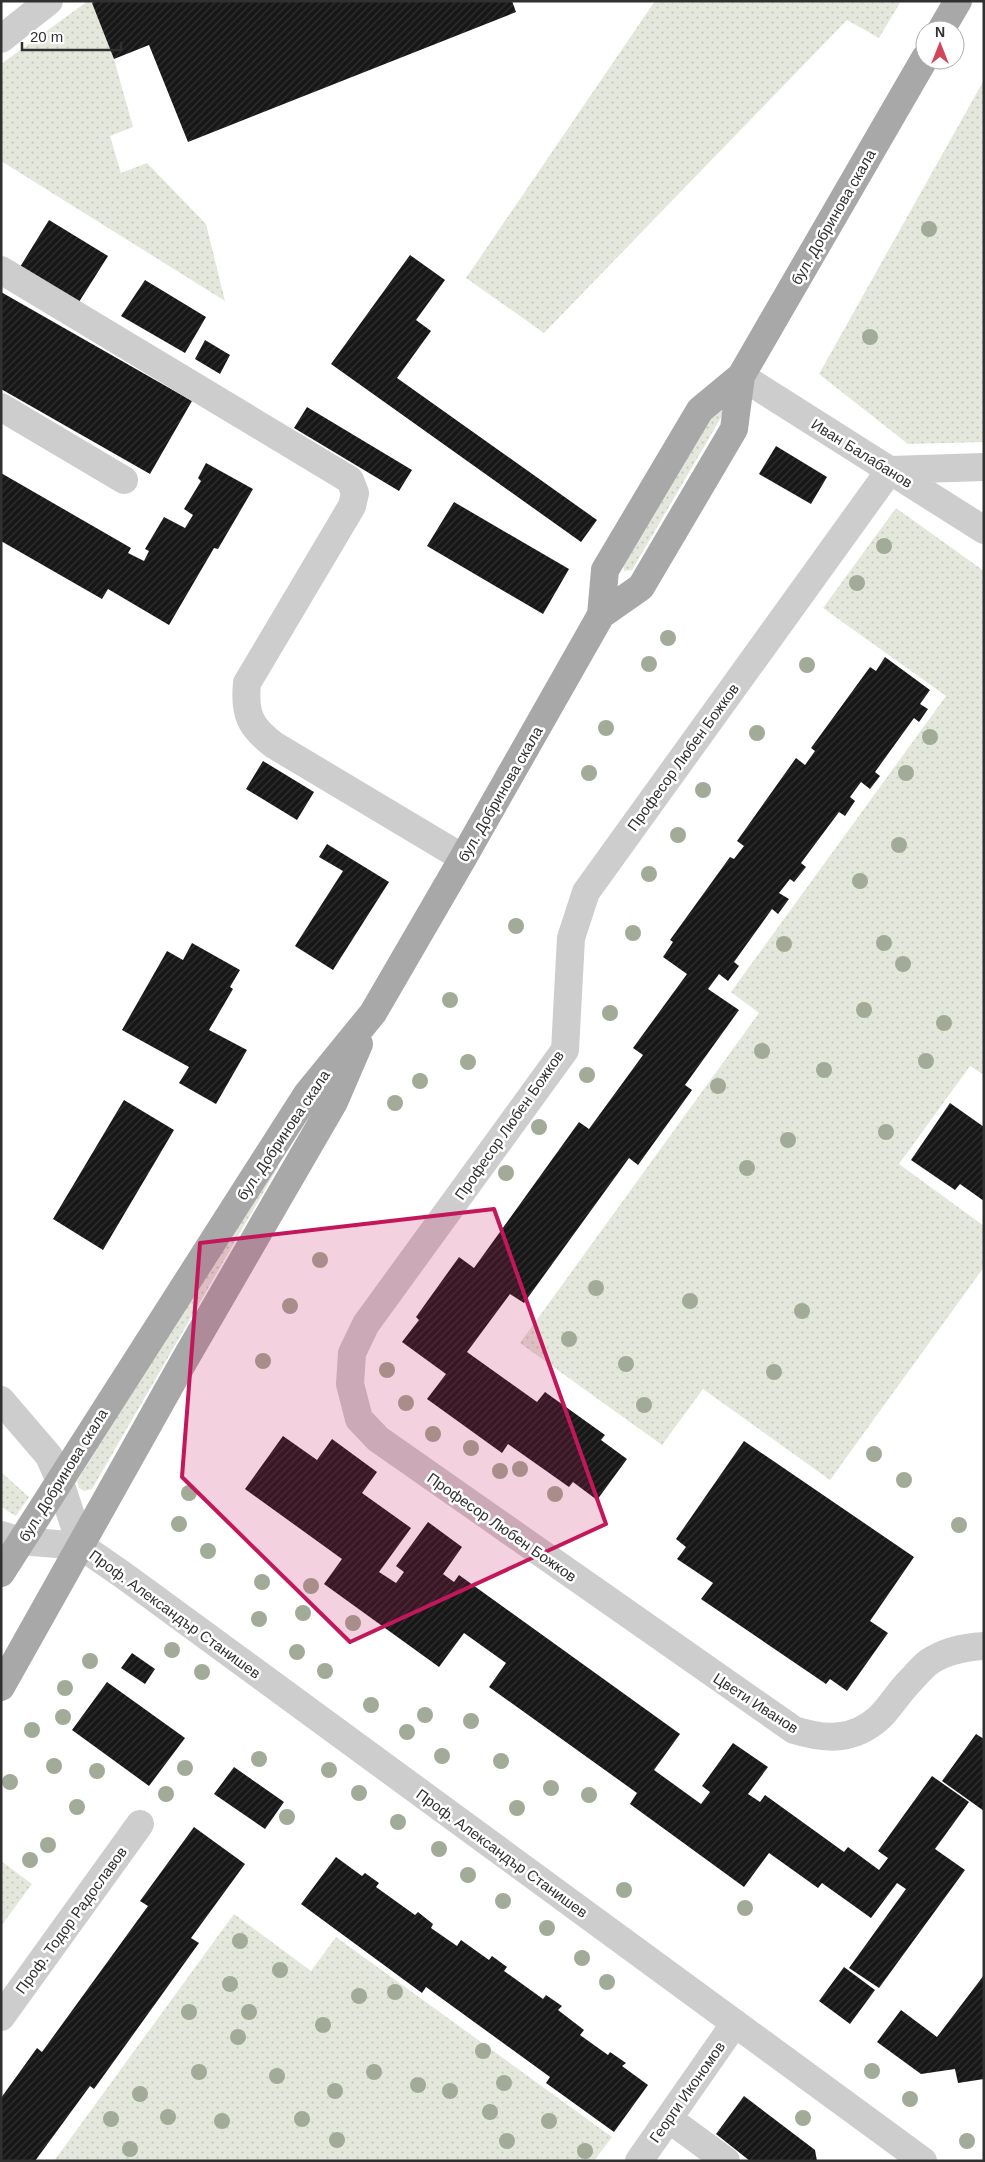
<svg xmlns="http://www.w3.org/2000/svg" width="985" height="2162" font-family="Arial,sans-serif">
<defs>
<pattern id="green-dots" width="8" height="8" patternUnits="userSpaceOnUse" patternTransform="scale(1.25)"><rect width="8" height="8" fill="#e4e8dc"/><path d="M2 2h.1M6 6h.1" fill="none" stroke="#c4c7bd" stroke-width="1.8" stroke-linecap="round"/></pattern>
<pattern id="building-hatch" width="6" height="6" patternUnits="userSpaceOnUse" patternTransform="scale(1.25)"><rect width="6" height="6" fill="#171717"/><path d="M-1 1l2-2M0 6l6-6M5 7l2-2" fill="none" stroke="#303030"/></pattern>
</defs>
<rect width="100%" height="100%" fill="#fff"/>
<!-- green -->
<path fill="url(#green-dots)" d="M 88,1 L 95,1 L 92,3 L 114,59 L 133,127 L 110,136 L 121,173 L 147,163 L 206,224 L 225,301 L 1,161 L 1,64 Z
M 655,1 L 901,1 L 879,38 L 847,20 L 544,333 L 466,278 Z
M 984,80 L 984,442 L 908,444 L 819,374 Z
M 722,400 L 729,404 L 632,570 L 624,571 L 623,565 Z
M 896,508 L 984,571 L 984,1075 L 970,1066 L 899,1164 L 984,1226 L 984,1267 L 830,1480 L 703,1389 L 662,1445 L 520,1343 L 759,1013 L 731,992 L 946,696 L 823,608 Z
M 275,1165 L 278,1167 L 92,1489 L 84,1491 L 79,1488 L 77,1481 Z
M 1,1472 L 29,1497 L 16,1516 L 1,1507 Z
M 1,1861 L 32,1884 L 1,1926 Z
M 234,1914 L 311,1971 L 336,1937 L 612,2137 L 594,2161 L 54,2161 Z"/>
<!-- building -->
<path fill="url(#building-hatch)" d="M 95,1 L 512,1 L 516,12 L 188,142 L 149,45 L 114,59 L 92,3 Z
M 49,220 L 108,256 L 79,302 L 20,267 Z
M 410,255 L 445,280 L 416,320 L 431,331 L 397,378 L 597,520 L 581,542 L 331,364 Z
M 145,280 L 206,317 L 185,353 L 121,316 Z
M 1,292 L 192,401 L 150,474 L 1,389 Z
M 205,340 L 230,355 L 220,374 L 195,359 Z
M 307,407 L 412,470 L 399,491 L 294,428 Z
M 776,446 L 827,477 L 811,504 L 759,474 Z
M 206,463 L 253,489 L 218,549 L 214,548 L 169,625 L 108,589 L 102,599 L 1,541 L 1,473 L 131,548 L 128,553 L 144,561 L 149,551 L 145,549 L 164,517 L 185,528 L 193,515 L 184,509 L 201,481 L 198,478 Z
M 454,502 L 569,569 L 543,614 L 427,546 Z
M 885,657 L 930,690 L 920,704 L 928,709 L 919,722 L 914,718 L 875,772 L 880,776 L 870,789 L 861,782 L 850,797 L 855,801 L 845,816 L 839,812 L 801,863 L 806,867 L 794,882 L 790,879 L 779,893 L 789,899 L 778,914 L 772,909 L 734,962 L 739,966 L 728,981 L 719,974 L 708,989 L 739,1010 L 685,1085 L 692,1090 L 638,1165 L 629,1158 L 524,1303 L 510,1294 L 467,1352 L 537,1402 L 545,1392 L 605,1435 L 601,1440 L 627,1459 L 597,1500 L 573,1482 L 569,1487 L 508,1444 L 502,1453 L 427,1399 L 446,1374 L 402,1342 L 419,1320 L 416,1317 L 459,1257 L 474,1268 L 579,1122 L 589,1129 L 643,1055 L 633,1048 L 687,974 L 663,957 L 673,942 L 670,940 L 730,857 L 734,859 L 744,846 L 737,841 L 796,758 L 805,765 L 815,751 L 811,748 L 870,667 L 876,671 Z
M 263,761 L 314,792 L 297,820 L 246,789 Z
M 327,844 L 389,882 L 333,970 L 295,946 L 343,871 L 319,857 Z
M 192,943 L 240,970 L 230,987 L 233,989 L 209,1030 L 247,1050 L 216,1104 L 179,1083 L 189,1067 L 122,1030 L 167,951 L 183,960 Z
M 124,1100 L 174,1130 L 103,1250 L 53,1219 Z
M 950,1103 L 984,1127 L 984,1201 L 960,1184 L 955,1190 L 911,1160 Z
M 283,1436 L 317,1460 L 332,1439 L 377,1472 L 362,1493 L 411,1528 L 379,1572 L 396,1583 L 404,1572 L 396,1566 L 428,1522 L 462,1547 L 443,1574 L 454,1582 L 459,1575 L 680,1734 L 654,1770 L 701,1804 L 710,1792 L 702,1786 L 733,1743 L 768,1767 L 748,1794 L 760,1802 L 765,1795 L 844,1852 L 848,1847 L 879,1870 L 888,1858 L 878,1851 L 932,1776 L 969,1802 L 935,1849 L 965,1870 L 879,1988 L 849,1968 L 906,1889 L 897,1883 L 871,1918 L 822,1883 L 818,1888 L 769,1853 L 744,1887 L 630,1804 L 637,1793 L 489,1687 L 506,1663 L 464,1633 L 439,1667 L 324,1584 L 342,1559 L 245,1489 Z
M 744,1441 L 914,1557 L 870,1621 L 888,1633 L 847,1691 L 830,1679 L 826,1684 L 701,1599 L 713,1583 L 677,1559 L 686,1547 L 676,1539 Z
M 132,1653 L 155,1669 L 145,1684 L 121,1668 Z
M 107,1682 L 185,1738 L 149,1786 L 72,1730 Z
M 976,1734 L 984,1739 L 984,1811 L 942,1781 Z
M 234,1767 L 284,1802 L 265,1829 L 214,1794 Z
M 194,1827 L 245,1864 L 191,1938 L 199,1943 L 94,2089 L 90,2086 L 35,2161 L 1,2161 L 1,2098 L 37,2048 L 42,2052 L 148,1906 L 140,1901 Z
M 336,1857 L 362,1876 L 365,1873 L 379,1883 L 376,1887 L 415,1915 L 418,1912 L 433,1924 L 431,1928 L 457,1946 L 461,1940 L 489,1960 L 492,1956 L 507,1967 L 504,1971 L 543,1999 L 546,1995 L 562,2006 L 558,2010 L 584,2030 L 580,2035 L 608,2055 L 610,2052 L 626,2063 L 622,2066 L 648,2085 L 614,2132 L 546,2083 L 550,2077 L 426,1987 L 422,1993 L 301,1904 Z
M 844,1967 L 875,1990 L 850,2024 L 819,2001 Z
M 984,1975 L 984,2079 L 958,2083 L 955,2069 L 921,2074 L 877,2042 L 901,2010 L 937,2037 Z
M 744,2096 L 815,2150 L 817,2161 L 750,2161 L 716,2134 Z"/>
<g fill="none" stroke-linecap="round" stroke-linejoin="round">
<!-- minor -->
<path stroke="#cdcdcd" stroke-width="28" d="M 1,39 L 49,1
M 1,270 L 350,480 L 355,493 L 352,506 L 247,683 C 244,714 250,727 274,745 L 463,858
M 741,376 L 984,530
M 1,407 L 124,480
M 984,467 L 890,470 L 586,892 L 571,938 L 565,1050 L 366,1324 L 352,1353 L 350,1384 L 359,1419 L 378,1439 L 794,1730 C 826,1740 854,1741 880,1717 C 891,1706 899,1692 910,1681 C 916,1675 922,1667 929,1662 C 945,1651 965,1647 984,1646
M 1,1400 L 49,1456 L 59,1479 L 81,1546
M 1,1535 L 21,1541 L 81,1546 L 123,1575 L 923,2161
M 1,2017 L 140,1824
M 669,2119 L 726,2161
M 639,2161 L 735,2023"/>
<!-- major -->
<path stroke="#a8a8a8" stroke-width="28" d="M 941,30 L 958,1
M 601,615 L 641,587 L 734,429 L 741,376
M 1,1573 L 307,1094 L 373,1013 L 463,858 L 601,615 L 605,570 L 700,410 L 741,376 L 925,58
M 1,1687 L 184,1361 L 334,1102 L 359,1044"/>
</g>
<!-- trees -->
<g fill="#a2ab97">
<circle cx="929" cy="229" r="8"/>
<circle cx="870" cy="337" r="8"/>
<circle cx="884" cy="546" r="8"/>
<circle cx="857" cy="583" r="8"/>
<circle cx="668" cy="638" r="8"/>
<circle cx="649" cy="664" r="8"/>
<circle cx="807" cy="665" r="8"/>
<circle cx="606" cy="728" r="8"/>
<circle cx="757" cy="733" r="8"/>
<circle cx="930" cy="737" r="8"/>
<circle cx="589" cy="773" r="8"/>
<circle cx="906" cy="773" r="8"/>
<circle cx="703" cy="790" r="8"/>
<circle cx="678" cy="835" r="8"/>
<circle cx="899" cy="845" r="8"/>
<circle cx="649" cy="874" r="8"/>
<circle cx="860" cy="881" r="8"/>
<circle cx="516" cy="926" r="8"/>
<circle cx="633" cy="933" r="8"/>
<circle cx="884" cy="943" r="8"/>
<circle cx="784" cy="944" r="8"/>
<circle cx="903" cy="964" r="8"/>
<circle cx="450" cy="1000" r="8"/>
<circle cx="864" cy="1010" r="8"/>
<circle cx="610" cy="1013" r="8"/>
<circle cx="944" cy="1023" r="8"/>
<circle cx="762" cy="1051" r="8"/>
<circle cx="926" cy="1061" r="8"/>
<circle cx="468" cy="1062" r="8"/>
<circle cx="824" cy="1070" r="8"/>
<circle cx="587" cy="1075" r="8"/>
<circle cx="420" cy="1081" r="8"/>
<circle cx="718" cy="1086" r="8"/>
<circle cx="395" cy="1103" r="8"/>
<circle cx="539" cy="1127" r="8"/>
<circle cx="886" cy="1132" r="8"/>
<circle cx="788" cy="1140" r="8"/>
<circle cx="747" cy="1168" r="8"/>
<circle cx="506" cy="1173" r="8"/>
<circle cx="320" cy="1260" r="8"/>
<circle cx="596" cy="1288" r="8"/>
<circle cx="690" cy="1301" r="8"/>
<circle cx="290" cy="1306" r="8"/>
<circle cx="802" cy="1311" r="8"/>
<circle cx="569" cy="1339" r="8"/>
<circle cx="263" cy="1361" r="8"/>
<circle cx="626" cy="1364" r="8"/>
<circle cx="387" cy="1370" r="8"/>
<circle cx="774" cy="1372" r="8"/>
<circle cx="406" cy="1403" r="8"/>
<circle cx="644" cy="1405" r="8"/>
<circle cx="433" cy="1434" r="8"/>
<circle cx="471" cy="1448" r="8"/>
<circle cx="874" cy="1454" r="8"/>
<circle cx="520" cy="1469" r="8"/>
<circle cx="500" cy="1471" r="8"/>
<circle cx="904" cy="1480" r="8"/>
<circle cx="189" cy="1493" r="8"/>
<circle cx="555" cy="1494" r="8"/>
<circle cx="179" cy="1524" r="8"/>
<circle cx="959" cy="1525" r="8"/>
<circle cx="208" cy="1551" r="8"/>
<circle cx="262" cy="1582" r="8"/>
<circle cx="311" cy="1586" r="8"/>
<circle cx="303" cy="1613" r="8"/>
<circle cx="259" cy="1619" r="8"/>
<circle cx="353" cy="1623" r="8"/>
<circle cx="172" cy="1650" r="8"/>
<circle cx="297" cy="1652" r="8"/>
<circle cx="90" cy="1661" r="8"/>
<circle cx="325" cy="1671" r="8"/>
<circle cx="202" cy="1672" r="8"/>
<circle cx="65" cy="1688" r="8"/>
<circle cx="371" cy="1705" r="8"/>
<circle cx="425" cy="1715" r="8"/>
<circle cx="63" cy="1717" r="8"/>
<circle cx="471" cy="1721" r="8"/>
<circle cx="32" cy="1730" r="8"/>
<circle cx="407" cy="1732" r="8"/>
<circle cx="442" cy="1756" r="8"/>
<circle cx="259" cy="1759" r="8"/>
<circle cx="501" cy="1761" r="8"/>
<circle cx="54" cy="1766" r="8"/>
<circle cx="185" cy="1768" r="8"/>
<circle cx="329" cy="1770" r="8"/>
<circle cx="97" cy="1771" r="8"/>
<circle cx="10" cy="1782" r="8"/>
<circle cx="551" cy="1788" r="8"/>
<circle cx="359" cy="1793" r="8"/>
<circle cx="166" cy="1794" r="8"/>
<circle cx="589" cy="1795" r="8"/>
<circle cx="77" cy="1807" r="8"/>
<circle cx="517" cy="1808" r="8"/>
<circle cx="287" cy="1817" r="8"/>
<circle cx="398" cy="1822" r="8"/>
<circle cx="48" cy="1845" r="8"/>
<circle cx="439" cy="1849" r="8"/>
<circle cx="30" cy="1860" r="8"/>
<circle cx="468" cy="1875" r="8"/>
<circle cx="624" cy="1890" r="8"/>
<circle cx="503" cy="1901" r="8"/>
<circle cx="745" cy="1908" r="8"/>
<circle cx="547" cy="1928" r="8"/>
<circle cx="240" cy="1941" r="8"/>
<circle cx="582" cy="1958" r="8"/>
<circle cx="280" cy="1970" r="8"/>
<circle cx="607" cy="1982" r="8"/>
<circle cx="230" cy="1984" r="8"/>
<circle cx="395" cy="1992" r="8"/>
<circle cx="359" cy="1996" r="8"/>
<circle cx="189" cy="2012" r="8"/>
<circle cx="249" cy="2012" r="8"/>
<circle cx="323" cy="2025" r="8"/>
<circle cx="238" cy="2037" r="8"/>
<circle cx="483" cy="2051" r="8"/>
<circle cx="872" cy="2071" r="8"/>
<circle cx="199" cy="2072" r="8"/>
<circle cx="374" cy="2072" r="8"/>
<circle cx="277" cy="2076" r="8"/>
<circle cx="504" cy="2083" r="8"/>
<circle cx="418" cy="2085" r="8"/>
<circle cx="335" cy="2091" r="8"/>
<circle cx="450" cy="2091" r="8"/>
<circle cx="140" cy="2094" r="8"/>
<circle cx="910" cy="2099" r="8"/>
<circle cx="490" cy="2112" r="8"/>
<circle cx="168" cy="2117" r="8"/>
<circle cx="803" cy="2118" r="8"/>
<circle cx="111" cy="2119" r="8"/>
<circle cx="302" cy="2119" r="8"/>
<circle cx="222" cy="2121" r="8"/>
<circle cx="549" cy="2121" r="8"/>
<circle cx="337" cy="2140" r="8"/>
<circle cx="507" cy="2141" r="8"/>
<circle cx="967" cy="2141" r="8"/>
<circle cx="130" cy="2149" r="8"/>
<circle cx="585" cy="2151" r="8"/>
</g>
<!-- marked area -->
<path fill="#c2185b" fill-opacity="0.2" stroke="#c2185b" stroke-width="4" stroke-linejoin="round" d="M 494,1209 L 606,1524 L 350,1642 L 182,1477 L 200,1243 Z"/>
<g text-anchor="middle" dominant-baseline="central" stroke-width="5" stroke-linejoin="round" paint-order="stroke">
<!-- street labels -->
<g font-size="15" fill="#303030" stroke="#fff">
<text transform="translate(833 217) rotate(-60)">бул. Добринова скала</text>
<text transform="translate(862 453) rotate(32)">Иван Балабанов</text>
<text transform="translate(683 757) rotate(-54)">Професор Любен Божков</text>
<text transform="translate(500 794) rotate(-60)">бул. Добринова скала</text>
<text transform="translate(509 1125) rotate(-55)">Професор Любен Божков</text>
<text transform="translate(283 1135) rotate(-56)">бул. Добринова скала</text>
<text transform="translate(63 1475) rotate(-58)">бул. Добринова скала</text>
<text transform="translate(502 1527) rotate(35)">Професор Любен Божков</text>
<text transform="translate(175 1614) rotate(36)">Проф. Александър Станишев</text>
<text transform="translate(756 1703) rotate(33)">Цвети Иванов</text>
<text transform="translate(502 1853) rotate(36)">Проф. Александър Станишев</text>
<text transform="translate(71 1920) rotate(-54)">Проф. Тодор Радославов</text>
<text transform="translate(687 2092) rotate(-55)">Георги Икономов</text>
</g>
</g>
<!-- border -->
<rect width="985" height="2162" fill="none" stroke="#303030" stroke-width="5"/>
<!-- north arrow -->
<g transform="translate(940 45)"><circle r="24" fill="#ffffff" stroke="#acacac"/>
<path d="M0-4L9 19L0 12L-9 19Z" fill="#d2465b"/>
<text y="-8" font-size="14" font-weight="bold" text-anchor="middle" fill="#303030">N</text>
</g>
<!-- scale -->
<path d="M22 42v8h99v-8" fill="none" stroke="#303030" stroke-width="2.5"/>
<text x="30" y="42" font-size="15" fill="#303030" stroke="#ffffff" stroke-width="4" paint-order="stroke">20 m</text>
</svg>
